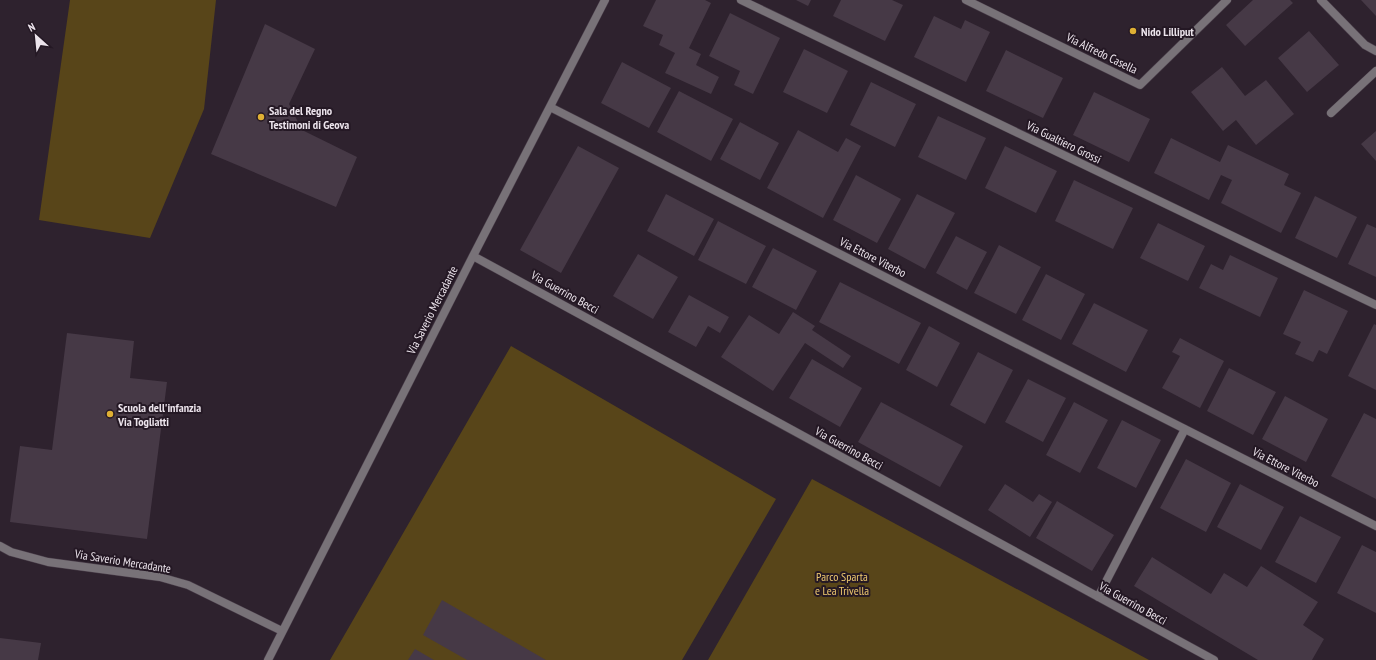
<svg xmlns="http://www.w3.org/2000/svg" width="1376" height="660" font-family="'PT Sans Narrow',sans-serif">
<rect width="100%" height="100%" fill="#2e222e"/>
<!-- green -->
<path fill="#584519" d="M 70,0 L 216,0 L 204,109 L 150,238 L 39,220 Z
M 511,346 L 776,499 L 682,660 L 330,660 Z
M 812,479 L 1149,660 L 708,660 Z"/>
<!-- building -->
<path fill="#463946" d="M 656,0 L 705,0 L 711,3 L 689,48 L 701,54 L 696,65 L 719,77 L 711,94 L 665,73 L 675,53 L 659,45 L 663,35 L 643,26 Z
M 796,0 L 811,0 L 808,6 Z
M 841,0 L 892,0 L 903,5 L 885,41 L 833,16 Z
M 1253,0 L 1290,0 L 1293,3 L 1245,46 L 1226,25 Z
M 1361,0 L 1376,0 L 1376,16 Z
M 730,13 L 780,38 L 753,94 L 734,85 L 740,71 L 709,56 Z
M 934,16 L 961,29 L 965,20 L 990,32 L 966,82 L 914,57 Z
M 265,24 L 315,49 L 289,104 L 302,130 L 357,157 L 336,207 L 211,154 Z
M 1309,31 L 1339,65 L 1307,92 L 1278,58 Z
M 804,49 L 848,71 L 827,113 L 783,92 Z
M 1006,50 L 1063,78 L 1043,118 L 986,91 Z
M 622,62 L 671,88 L 649,128 L 601,103 Z
M 1222,67 L 1245,96 L 1266,80 L 1294,114 L 1256,145 L 1236,120 L 1223,131 L 1191,92 Z
M 871,82 L 916,104 L 895,147 L 850,125 Z
M 679,91 L 733,119 L 711,161 L 657,132 Z
M 1094,92 L 1150,119 L 1129,162 L 1073,135 Z
M 938,116 L 986,138 L 966,180 L 918,157 Z
M 740,122 L 779,143 L 760,180 L 720,159 Z
M 798,130 L 838,152 L 846,138 L 861,146 L 823,218 L 767,188 Z
M 1376,131 L 1376,161 L 1361,144 Z
M 1171,138 L 1220,162 L 1228,145 L 1289,174 L 1284,185 L 1301,193 L 1281,233 L 1221,203 L 1232,180 L 1221,175 L 1209,200 L 1154,173 Z
M 578,146 L 619,168 L 561,273 L 520,250 Z
M 1005,146 L 1057,171 L 1036,213 L 985,188 Z
M 856,175 L 901,199 L 877,243 L 833,220 Z
M 1074,180 L 1133,208 L 1113,249 L 1055,221 Z
M 666,194 L 714,219 L 694,256 L 647,231 Z
M 917,194 L 955,213 L 925,269 L 888,249 Z
M 1315,196 L 1357,217 L 1337,258 L 1295,238 Z
M 718,221 L 766,246 L 746,284 L 698,260 Z
M 1158,223 L 1205,246 L 1188,281 L 1140,258 Z
M 1367,224 L 1376,228 L 1376,277 L 1348,264 Z
M 956,236 L 987,252 L 967,290 L 936,273 Z
M 999,245 L 1041,267 L 1016,314 L 974,293 Z
M 773,248 L 817,271 L 796,310 L 752,287 Z
M 638,254 L 678,277 L 653,319 L 613,296 Z
M 1230,255 L 1278,278 L 1260,317 L 1199,288 L 1211,264 L 1223,270 Z
M 1046,274 L 1085,294 L 1061,340 L 1022,320 Z
M 840,282 L 921,323 L 899,364 L 819,322 Z
M 1304,290 L 1348,311 L 1327,354 L 1319,350 L 1313,362 L 1295,354 L 1301,342 L 1283,334 Z
M 689,295 L 729,317 L 720,333 L 708,326 L 696,347 L 668,332 Z
M 1094,303 L 1148,330 L 1126,372 L 1072,344 Z
M 793,312 L 815,326 L 812,330 L 851,356 L 843,368 L 805,343 L 773,391 L 721,357 L 749,315 L 779,334 Z
M 1374,324 L 1376,325 L 1376,390 L 1348,376 Z
M 929,326 L 960,343 L 937,387 L 906,370 Z
M 67,333 L 134,341 L 130,378 L 167,382 L 147,539 L 10,522 L 20,446 L 52,450 Z
M 1180,338 L 1224,361 L 1200,408 L 1162,388 L 1180,356 L 1172,352 Z
M 978,352 L 1013,370 L 985,424 L 950,405 Z
M 812,359 L 862,388 L 840,427 L 789,398 Z
M 1229,368 L 1276,392 L 1253,435 L 1207,411 Z
M 1028,379 L 1066,398 L 1043,442 L 1005,422 Z
M 1285,396 L 1328,419 L 1306,462 L 1262,439 Z
M 881,402 L 963,446 L 940,487 L 858,442 Z
M 1074,402 L 1108,420 L 1080,473 L 1046,455 Z
M 1364,413 L 1376,419 L 1376,499 L 1331,476 Z
M 1122,420 L 1161,440 L 1136,488 L 1097,468 Z
M 1186,459 L 1231,483 L 1206,532 L 1160,508 Z
M 1005,484 L 1033,502 L 1039,494 L 1052,502 L 1030,537 L 988,510 Z
M 1240,484 L 1284,507 L 1261,550 L 1217,527 Z
M 1057,501 L 1114,535 L 1092,571 L 1036,538 Z
M 1300,516 L 1341,537 L 1316,583 L 1275,562 Z
M 1362,545 L 1376,552 L 1376,613 L 1337,593 Z
M 1152,557 L 1211,594 L 1224,573 L 1247,587 L 1261,566 L 1318,602 L 1303,625 L 1324,639 L 1312,660 L 1258,660 L 1134,586 Z
M 442,600 L 546,660 L 467,660 L 423,635 Z
M 0,638 L 41,643 L 38,660 L 0,660 Z
M 415,649 L 434,660 L 408,660 Z"/>
<g fill="none" stroke-linecap="round" stroke-linejoin="round">
<defs>
<path id="street" d="M 741,0 L 1376,305
M 966,0 L 1140,85 L 1227,0
M 1321,0 L 1365,45 L 1376,51
M 550,107 L 1376,526
M 1331,113 L 1376,71
M 473,256 L 1214,660
M 0,546 L 11,552 L 48,562 L 160,577 L 188,585 L 282,631
M 1098,597 L 1185,429
M 268,660 L 473,256 L 605,0"/>
</defs>
<!-- street casing -->
<use href="#street" stroke="#493d49" stroke-width="9"/>
<!-- street -->
<use href="#street" stroke="#787278" stroke-width="8"/>
</g>
<!-- markers -->
<g fill="#dfb034" stroke="#241824" stroke-width="1.5">
<circle cx="1133" cy="31" r="4"/>
<circle cx="261" cy="117" r="4"/>
<circle cx="110" cy="414" r="4"/>
</g>
<g text-anchor="middle" dominant-baseline="central" stroke-width="4" stroke-linejoin="round" paint-order="stroke">
<!-- poi labels -->
<g font-size="12" font-weight="bold" fill="#ece4ec" stroke="#241824" text-anchor="start">
<text x="1141" y="31">Nido Lilliput</text>
<text x="269" y="110">Sala del Regno<tspan x="269" dy="14">Testimoni di Geova</tspan></text>
<text x="118" y="407">Scuola dell'infanzia<tspan x="118" dy="14">Via Togliatti</tspan></text>
</g>
<!-- street labels -->
<g font-size="12" fill="#ece4ec" stroke="#241824">
<text transform="translate(1102 53) rotate(26)">Via Alfredo Casella</text>
<text transform="translate(1064 142) rotate(26)">Via Gualtiero Grossi</text>
<text transform="translate(873 257) rotate(27)">Via Ettore Viterbo</text>
<text transform="translate(565 292) rotate(29)">Via Guerrino Becci</text>
<text transform="translate(432 310) rotate(-63)">Via Saverio Mercadante</text>
<text transform="translate(849 448) rotate(29)">Via Guerrino Becci</text>
<text transform="translate(1286 467) rotate(27)">Via Ettore Viterbo</text>
<text transform="translate(123 561) rotate(9)">Via Saverio Mercadante</text>
<text transform="translate(1133 603) rotate(29)">Via Guerrino Becci</text>
</g>
<!-- park labels -->
<g font-size="12" fill="#efc96f" stroke="#241824">
<text x="842" y="576">Parco Sparta<tspan x="842" dy="14">e Lea Trivella</tspan></text>
</g>
</g>
<!-- north arrow -->
<g transform="translate(36 36) rotate(333)" stroke="#241824" stroke-width="3" paint-order="stroke">
<path d="M0-3L7 15L0 10L-7 15Z" fill="#ece4ec"/>
<text y="-6" font-size="11" font-weight="bold" text-anchor="middle" fill="#ece4ec">N</text>
</g>
</svg>
